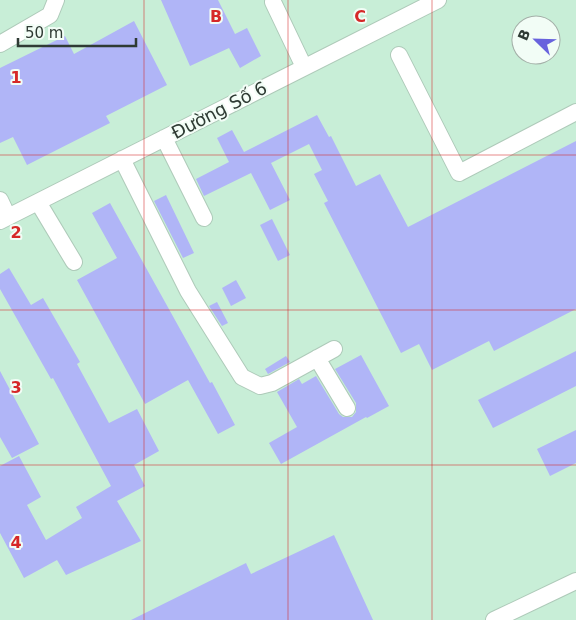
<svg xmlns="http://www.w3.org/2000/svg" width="576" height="620" font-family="'DejaVu Sans',sans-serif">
<rect width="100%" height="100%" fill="#d7f5e3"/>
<!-- built -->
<path fill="#c8eed7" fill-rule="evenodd" d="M 0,0 L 576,0 L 576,620 L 0,620 ZM 521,25 L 551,25 L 551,55 L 521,55 Z"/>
<!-- building -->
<path fill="#b0b5f7" d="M 161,0 L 218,0 L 235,34 L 247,28 L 261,56 L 240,68 L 229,48 L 190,66 Z
M 134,21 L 167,85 L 106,116 L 110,123 L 27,165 L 13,137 L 0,143 L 0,68 L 65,36 L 74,54 Z
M 317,115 L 329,137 L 331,136 L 356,186 L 380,174 L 408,227 L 576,141 L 576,309 L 494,351 L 489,341 L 432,370 L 419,344 L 401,353 L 324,203 L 328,201 L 314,174 L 322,170 L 309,144 L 271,163 L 290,200 L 270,210 L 251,173 L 204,196 L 196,179 L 229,162 L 217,138 L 232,130 L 244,152 Z
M 166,195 L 194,253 L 183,258 L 154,201 Z
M 110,203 L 210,383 L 212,382 L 235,425 L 218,434 L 188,380 L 145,404 L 77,280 L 117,258 L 92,213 Z
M 272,219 L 290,255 L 278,261 L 260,225 Z
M 9,268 L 31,305 L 43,298 L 80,362 L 77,364 L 109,423 L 137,409 L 159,451 L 134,465 L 145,486 L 117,501 L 141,541 L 66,575 L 57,560 L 24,578 L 0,533 L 0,466 L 19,456 L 41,497 L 27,505 L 46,540 L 82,518 L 76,507 L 111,486 L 53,378 L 51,379 L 0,289 L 0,274 Z
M 236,280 L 246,298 L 231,306 L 222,288 Z
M 217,302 L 228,323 L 222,326 L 209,306 Z
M 576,351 L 576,386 L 493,428 L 478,400 Z
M 361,355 L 389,406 L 367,418 L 366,417 L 281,464 L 269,443 L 297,427 L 277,392 L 299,379 L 302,384 L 316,376 L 339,414 L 343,417 L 352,417 L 356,412 L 356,403 L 335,369 Z
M 286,356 L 290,362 L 268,374 L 265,369 Z
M 0,371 L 39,444 L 12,458 L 0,437 Z
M 576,430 L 576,463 L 550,476 L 537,449 Z
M 334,535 L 373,620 L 131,620 L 246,563 L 251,574 Z"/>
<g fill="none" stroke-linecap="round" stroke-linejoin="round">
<defs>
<path id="minor" d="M 273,2 L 304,67
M 0,44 L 50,15 L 56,0
M 399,55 L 459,173 L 576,112
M 164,138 L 204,218
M 122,159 L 188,291 L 242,377 L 260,386 L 272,383 L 334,349
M 0,200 L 8,217
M 38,202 L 74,262
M 0,221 L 438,0
M 317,358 L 347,408
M 494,620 L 576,581"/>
</defs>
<!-- minor casing -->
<use href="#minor" stroke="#aecab9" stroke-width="18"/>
<!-- minor -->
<use href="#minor" stroke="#fff" stroke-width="16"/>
</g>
<!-- grid -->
<path fill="none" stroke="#d62828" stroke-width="1" stroke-opacity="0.55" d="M 144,0 L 144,620M 288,0 L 288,620M 432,0 L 432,620M 0,155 L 576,155M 0,310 L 576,310M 0,465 L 576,465"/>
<g text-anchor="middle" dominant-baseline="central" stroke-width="4" stroke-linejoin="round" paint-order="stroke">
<!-- street labels -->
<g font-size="18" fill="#2f3b34" stroke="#f2fdf6">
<text transform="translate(219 110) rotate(-27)">Đường Số 6</text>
</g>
</g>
<g font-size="16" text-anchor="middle" font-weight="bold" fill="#d62828" stroke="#f2fdf6" stroke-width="4" stroke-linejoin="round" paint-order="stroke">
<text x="216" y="22">B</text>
<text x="360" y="22">C</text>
<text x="16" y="83">1</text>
<text x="16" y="238">2</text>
<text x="16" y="393">3</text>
<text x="16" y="548">4</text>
</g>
<!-- north arrow -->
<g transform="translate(536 40) rotate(293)"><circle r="24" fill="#f2fdf6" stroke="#a4afa8"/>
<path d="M0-4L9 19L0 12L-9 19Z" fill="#6863dd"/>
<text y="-8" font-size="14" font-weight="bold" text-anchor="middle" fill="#2f3b34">B</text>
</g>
<!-- scale -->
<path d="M18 38v8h118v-8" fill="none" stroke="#2f3b34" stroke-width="2.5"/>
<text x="25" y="38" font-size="15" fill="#2f3b34" stroke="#f2fdf6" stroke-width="4" paint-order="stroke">50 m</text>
</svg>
